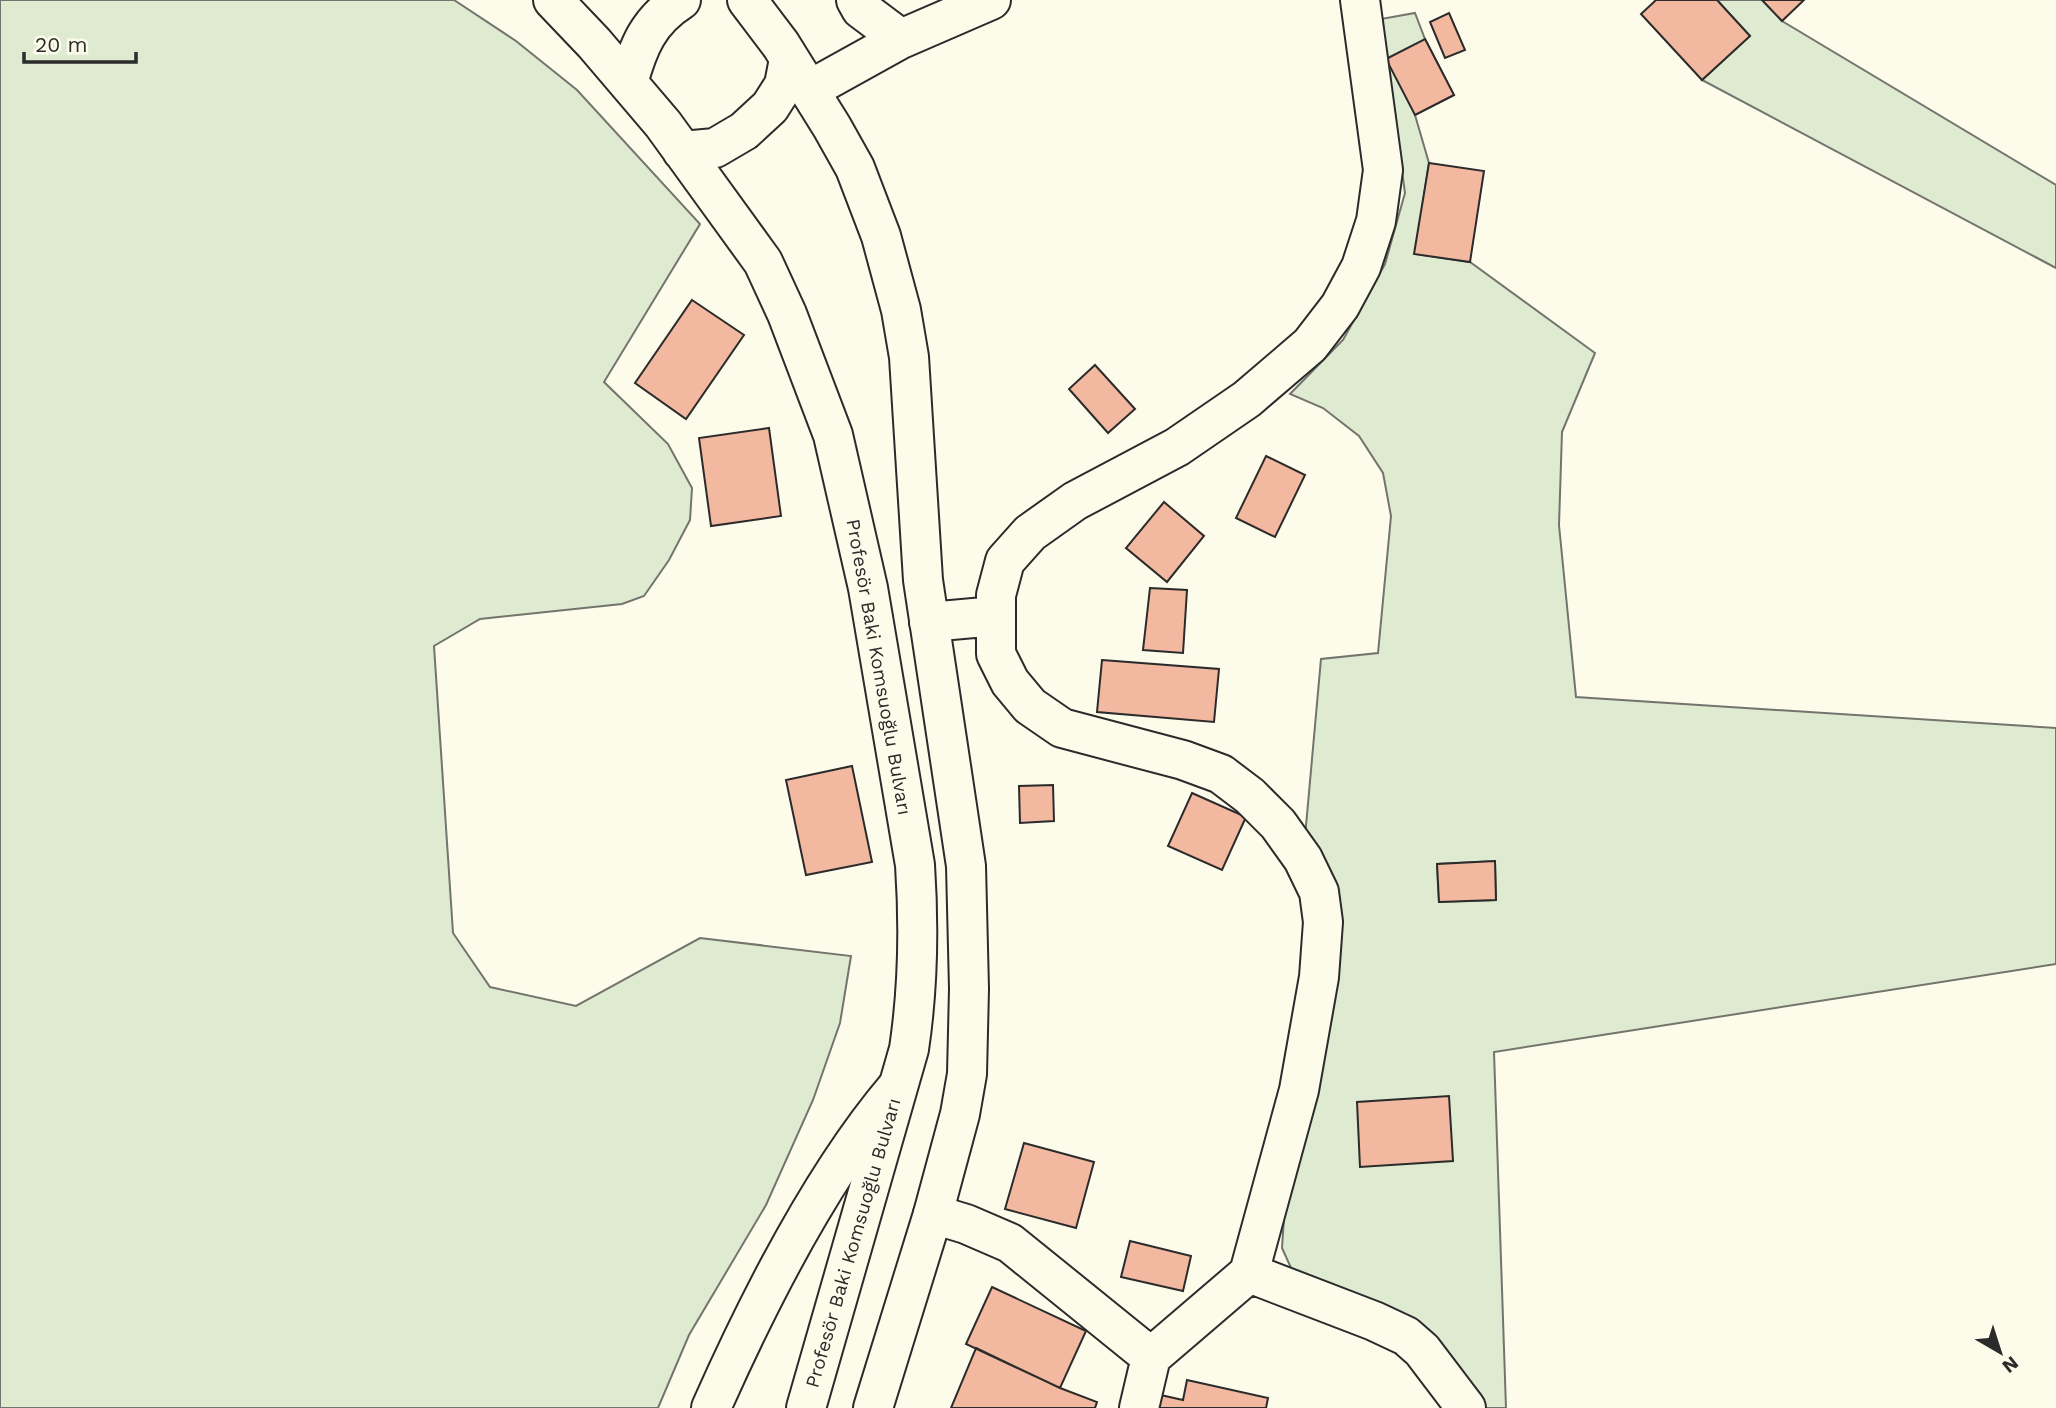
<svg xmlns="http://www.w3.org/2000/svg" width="2056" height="1408" font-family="'Work Sans',sans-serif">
<rect width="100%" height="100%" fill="#fdfbea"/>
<!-- green -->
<path fill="#deebd1" stroke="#74746e" stroke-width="2" fill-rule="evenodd" d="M 0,0 L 454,0 L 516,41 L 577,90 L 700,224 L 604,382 L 668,444 L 692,488 L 690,520 L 669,560 L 644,596 L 622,604 L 480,619 L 434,646 L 453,933 L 490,987 L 576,1006 L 700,938 L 851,956 L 840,1023 L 813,1100 L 766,1205 L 689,1335 L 658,1408 L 0,1408 Z
M 1717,0 L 1762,0 L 1782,21 L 2056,185 L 2056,268 L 1702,80 L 1750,36 Z
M 1415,13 L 1425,39 L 1454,95 L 1415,115 L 1429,163 L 1415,254 L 1470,262 L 1595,353 L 1562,432 L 1559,525 L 1576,697 L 2056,728 L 2056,964 L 1494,1052 L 1506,1408 L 1478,1408 L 1306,1281 L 1291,1268 L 1282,1248 L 1284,1218 L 1316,1074 L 1305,837 L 1321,659 L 1378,653 L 1391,516 L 1383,473 L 1359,436 L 1323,408 L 1290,394 L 1343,340 L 1385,264 L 1405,193 L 1381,19 ZM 1495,861 L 1496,900 L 1439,902 L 1437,864 Z"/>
<!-- building -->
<path fill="#f2b8a0" stroke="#2b2b2b" stroke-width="2" d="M 1656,0 L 1717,0 L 1750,36 L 1702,80 L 1641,14 Z
M 1762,0 L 1804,0 L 1782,21 Z
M 1449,13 L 1465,50 L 1445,58 L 1430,22 Z
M 1425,39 L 1454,95 L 1415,115 L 1386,59 Z
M 1429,163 L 1484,171 L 1470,262 L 1414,254 Z
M 692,300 L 744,335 L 686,419 L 635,383 Z
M 1095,365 L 1135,409 L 1108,433 L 1069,389 Z
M 769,428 L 781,516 L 711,526 L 699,438 Z
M 1266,456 L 1305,475 L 1275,537 L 1236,518 Z
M 1164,502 L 1204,536 L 1167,582 L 1126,548 Z
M 1150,588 L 1187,590 L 1183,653 L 1143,650 Z
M 1102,660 L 1219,669 L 1214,722 L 1097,712 Z
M 852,766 L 872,862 L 806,875 L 786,780 Z
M 1053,785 L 1054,821 L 1020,823 L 1019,786 Z
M 1192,793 L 1246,817 L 1222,870 L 1168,846 Z
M 1495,861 L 1496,900 L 1439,902 L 1437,864 Z
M 1449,1096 L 1453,1161 L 1360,1167 L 1357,1102 Z
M 1024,1143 L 1094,1162 L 1076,1228 L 1005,1209 Z
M 1130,1241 L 1191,1256 L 1183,1291 L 1121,1277 Z
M 992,1287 L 1086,1331 L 1060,1388 L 966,1344 Z
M 976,1348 L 1060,1388 L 1097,1402 L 1095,1408 L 951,1408 Z
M 1187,1380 L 1268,1398 L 1266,1408 L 1153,1408 L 1156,1394 L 1183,1400 Z"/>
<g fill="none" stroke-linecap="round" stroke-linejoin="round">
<defs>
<path id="minor" d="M 856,0 L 861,9 L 901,39
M 1360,0 L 1383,170 L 1376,221 L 1361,267 L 1340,306 L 1310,345 L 1247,399 L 1177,447 L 1075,501 L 1030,533 L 1005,561 L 996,595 L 996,654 L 1010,682 L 1030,706 L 1062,728 L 1183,760 L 1221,774 L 1250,796 L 1278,824 L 1303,859 L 1319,892 L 1323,922 L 1319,977 L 1299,1090 L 1249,1273 L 1374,1321 L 1406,1336 L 1422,1350 L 1466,1408
M 809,90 L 901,39 L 991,0
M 929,622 L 996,616
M 933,1214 L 966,1224 L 1010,1243 L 1151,1357 L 1249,1273
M 711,1408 C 758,1302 822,1175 897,1087
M 1139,1408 L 1151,1357"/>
<path id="major" d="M 553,0 L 594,43 L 663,124 L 763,262 L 787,314 L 833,435 L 868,588 L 915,865 C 919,925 918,989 909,1049 L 806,1408
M 747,0 L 781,45 L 832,127 L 855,168 L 881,236 L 901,310 L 909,357 L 923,580 L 966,866 L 969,989 L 967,1074 L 960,1114 L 933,1214 L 873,1408
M 628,83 C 638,47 648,21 681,0
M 682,151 L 715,148 L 744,131 L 770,107 L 784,85 L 789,59"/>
</defs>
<!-- minor casing -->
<use href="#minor" stroke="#2b2b2b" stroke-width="42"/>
<!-- major casing -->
<use href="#major" stroke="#2b2b2b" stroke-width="42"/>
<!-- minor -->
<use href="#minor" stroke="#fdfbea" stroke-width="38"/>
<!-- major -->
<use href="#major" stroke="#fdfbea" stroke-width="38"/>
</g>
<g text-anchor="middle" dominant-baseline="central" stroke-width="5" stroke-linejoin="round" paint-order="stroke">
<!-- street labels -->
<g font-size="19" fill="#2b2b2b" stroke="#fdfbea">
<text transform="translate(879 667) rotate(80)">Profesör Baki Komsuoğlu Bulvarı</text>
<text transform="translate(853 1243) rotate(-74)">Profesör Baki Komsuoğlu Bulvarı</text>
</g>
</g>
<!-- north arrow -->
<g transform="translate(2000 1352) rotate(141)" stroke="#fdfbea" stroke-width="5" paint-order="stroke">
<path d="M0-5L12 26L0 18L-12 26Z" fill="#2b2b2b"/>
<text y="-10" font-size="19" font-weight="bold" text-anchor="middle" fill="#2b2b2b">N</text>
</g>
<!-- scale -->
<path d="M24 52v10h112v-10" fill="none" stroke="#2b2b2b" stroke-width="3.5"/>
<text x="35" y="52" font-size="21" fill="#2b2b2b" stroke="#fdfbea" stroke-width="5" paint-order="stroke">20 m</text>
</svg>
